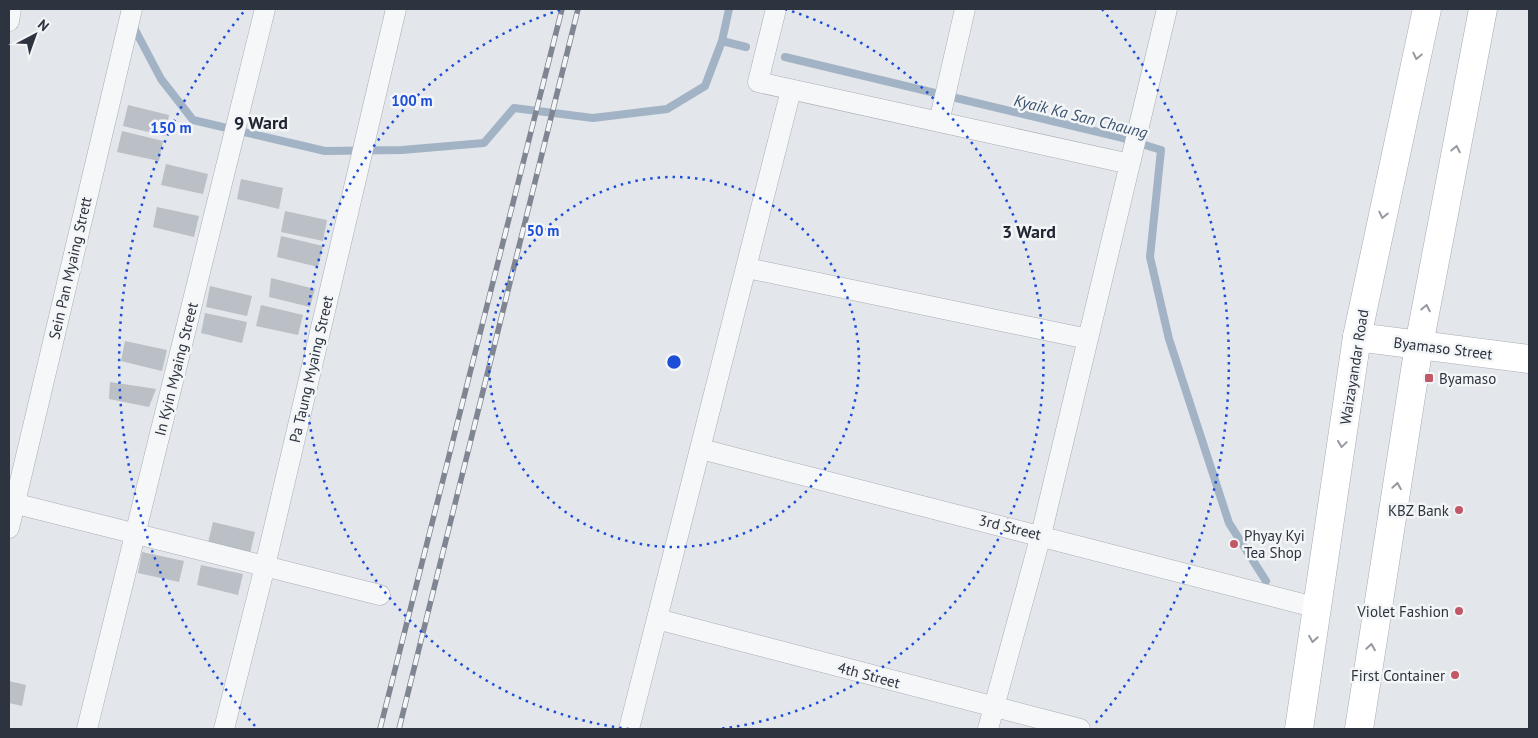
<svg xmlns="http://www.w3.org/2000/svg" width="1538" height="738" font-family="'PT Sans',sans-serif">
<rect width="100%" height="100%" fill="#e3e6ea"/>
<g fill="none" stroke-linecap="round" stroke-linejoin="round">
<!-- stream -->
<path stroke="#a3b3c6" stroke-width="8" d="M 132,24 L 161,79 L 193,120 L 325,151 L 402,150 L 484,143 L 514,108 L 593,118 L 667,109 L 705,86 L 722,41 L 729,9
M 722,41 L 746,47
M 785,57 L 1119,137 L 1161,150 L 1150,257 L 1169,339 L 1229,523 L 1266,581"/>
</g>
<!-- building -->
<path fill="#bbbfc6" d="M 128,105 L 169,115 L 165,136 L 123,126 Z
M 122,131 L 163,141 L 159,161 L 117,152 Z
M 166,164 L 208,174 L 203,194 L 161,185 Z
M 241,179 L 283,188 L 279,209 L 237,199 Z
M 157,207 L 199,216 L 194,237 L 153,227 Z
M 285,211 L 327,220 L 323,241 L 281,232 Z
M 281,236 L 323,246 L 318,267 L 277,257 Z
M 271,278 L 315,289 L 310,307 L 269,297 Z
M 210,286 L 252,296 L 247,316 L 206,307 Z
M 261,305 L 303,315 L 298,335 L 256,326 Z
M 205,313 L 247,322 L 242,343 L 201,333 Z
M 125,341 L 167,350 L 162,371 L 121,361 Z
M 110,382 L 156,389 L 149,407 L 109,399 Z
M 213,522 L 255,532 L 250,553 L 208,543 Z
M 142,552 L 184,561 L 179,582 L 138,573 Z
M 201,565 L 243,574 L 238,595 L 197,585 Z
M 9,681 L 26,685 L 22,706 L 9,703 Z"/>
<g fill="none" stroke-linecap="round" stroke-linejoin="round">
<defs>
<path id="minor" d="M 776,9 L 758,82 L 1130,164
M 9,21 L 11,9
M 939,122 L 965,9
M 747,268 L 1088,339
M 701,449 L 1318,608
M 9,502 L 380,595
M 9,528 L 132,9
M 657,619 L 1080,729
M 87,729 L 265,9
M 224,729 L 265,566 L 396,9
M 629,729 L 791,90
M 988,729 L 1041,535 L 1167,9"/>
<path id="secondary" d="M 1357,337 L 1529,359"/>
<path id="primary" d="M 1299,729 L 1357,337 L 1427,9
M 1359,729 L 1419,345 L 1483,9"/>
</defs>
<!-- minor casing -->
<use href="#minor" stroke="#a9adb4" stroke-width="21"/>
<!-- secondary casing -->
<use href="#secondary" stroke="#a9adb4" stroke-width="29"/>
<!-- primary casing -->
<use href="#primary" stroke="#a4aab4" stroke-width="29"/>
<!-- minor -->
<use href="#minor" stroke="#f6f7f9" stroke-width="20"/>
<!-- secondary -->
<use href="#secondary" stroke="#fff" stroke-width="28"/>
<!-- primary -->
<use href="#primary" stroke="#fff" stroke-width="28"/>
<defs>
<path id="rail" d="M 380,729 L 562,9
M 399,729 L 578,9"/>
</defs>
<!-- rail casing -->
<use href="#rail" stroke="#7f8692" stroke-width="5.5"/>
<!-- rail -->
<use href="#rail" stroke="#f3f5f7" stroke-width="4" stroke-dasharray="11" stroke-linecap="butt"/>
</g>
<!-- one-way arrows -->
<defs><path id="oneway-chevron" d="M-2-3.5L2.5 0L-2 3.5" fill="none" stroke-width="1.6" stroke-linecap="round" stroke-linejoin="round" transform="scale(1.25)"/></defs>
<g stroke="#969aa0">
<use href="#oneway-chevron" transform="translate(1417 56) rotate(102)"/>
<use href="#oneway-chevron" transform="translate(1456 149) rotate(-79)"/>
<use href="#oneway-chevron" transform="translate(1383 215) rotate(102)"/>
<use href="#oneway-chevron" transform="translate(1426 308) rotate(-79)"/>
<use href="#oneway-chevron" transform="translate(1342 444) rotate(98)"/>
<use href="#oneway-chevron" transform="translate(1397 486) rotate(-81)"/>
<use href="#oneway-chevron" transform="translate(1313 639) rotate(99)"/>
<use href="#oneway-chevron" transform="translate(1371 647) rotate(-81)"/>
</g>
<!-- distance rings -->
<g fill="none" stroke="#1d4ed8" stroke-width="2.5" stroke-dasharray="2.5 5">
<circle cx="674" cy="362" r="185"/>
<path d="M629 729A370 370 0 0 1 563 9M785 9A370 370 0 0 1 719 729"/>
<path d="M255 726A555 555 0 0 1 246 9M1102 9A555 555 0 0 1 1093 726"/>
</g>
<!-- markers -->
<g fill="#c05867" stroke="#f3f5f7" stroke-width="2">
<rect x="1424" y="373" width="10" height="10" rx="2.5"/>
<circle cx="1459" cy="510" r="5"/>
<circle cx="1234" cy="544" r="5"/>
<circle cx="1459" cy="611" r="5"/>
<circle cx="1455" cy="675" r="5"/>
</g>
<g text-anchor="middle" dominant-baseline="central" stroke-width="5" stroke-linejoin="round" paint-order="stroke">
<!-- street labels -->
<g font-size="15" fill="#2d3440" stroke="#f3f5f7">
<text transform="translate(70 268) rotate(-77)">Sein Pan Myaing Strett</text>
<text transform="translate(1443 348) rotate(7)">Byamaso Street</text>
<text transform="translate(1354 367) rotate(-81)">Waizayandar Road</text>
<text transform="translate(176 369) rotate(-76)">In Kyin Myaing Street</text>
<text transform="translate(311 369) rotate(-77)">Pa Taung Myaing Street</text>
<text transform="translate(1010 527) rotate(14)">3rd Street</text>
<text transform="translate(869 675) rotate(15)">4th Street</text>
</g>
<!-- poi labels -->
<g font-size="15" fill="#2d3440" stroke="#f3f5f7" text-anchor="end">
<text x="1439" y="378" text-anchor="start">Byamaso</text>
<text x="1449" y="510">KBZ Bank</text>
<text x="1244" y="535" text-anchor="start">Phyay Kyi<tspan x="1244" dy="17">Tea Shop</tspan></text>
<text x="1449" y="611">Violet Fashion</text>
<text x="1445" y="675">First Container</text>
</g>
<!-- water labels -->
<g font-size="16" font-style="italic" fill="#3c5370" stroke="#f3f5f7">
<text transform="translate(1081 116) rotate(14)">Kyaik Ka San Chaung</text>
</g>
<!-- quarter labels -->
<g font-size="18" font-weight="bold" fill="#1f2531" stroke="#f3f5f7">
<text x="261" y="122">9 Ward</text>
<text x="1029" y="231">3 Ward</text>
</g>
</g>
<circle cx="674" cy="362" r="8" fill="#1d4ed8" stroke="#f3f5f7" stroke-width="2.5"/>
<g font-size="15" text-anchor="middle" font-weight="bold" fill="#1d4ed8" stroke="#f3f5f7" stroke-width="5" stroke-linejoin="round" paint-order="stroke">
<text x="412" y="106">100 m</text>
<text x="171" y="133">150 m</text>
<text x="543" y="236">50 m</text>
</g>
<!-- border -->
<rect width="1538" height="738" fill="none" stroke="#2d3440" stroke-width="20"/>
<!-- north arrow -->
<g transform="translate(35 35) rotate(41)" stroke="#f3f5f7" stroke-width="4" paint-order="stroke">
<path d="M0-4L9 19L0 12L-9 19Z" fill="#2d3440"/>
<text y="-8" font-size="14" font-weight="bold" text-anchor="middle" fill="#2d3440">N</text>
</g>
</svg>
